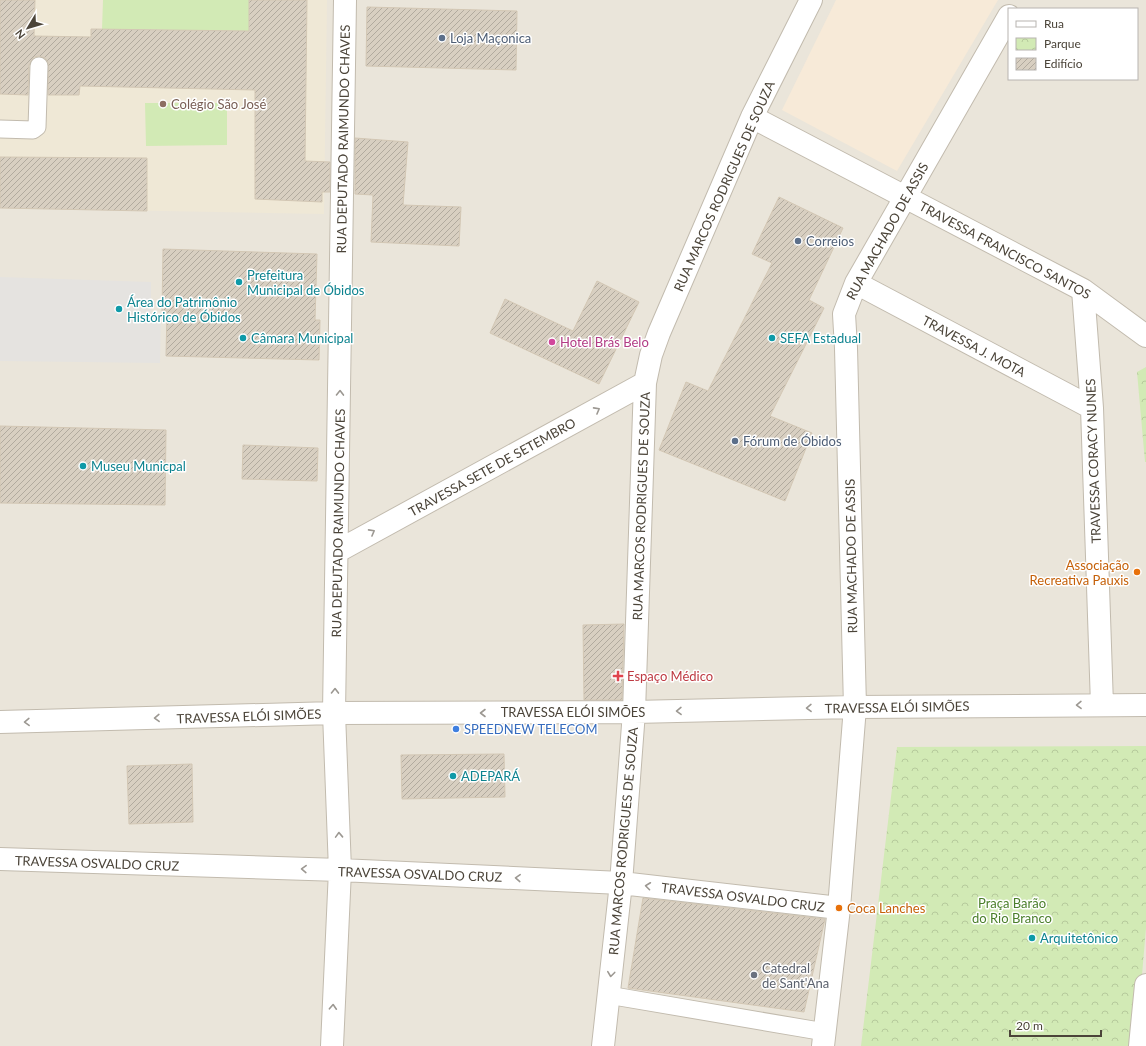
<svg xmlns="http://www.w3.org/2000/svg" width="1146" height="1046" font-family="Lato,sans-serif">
<defs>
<pattern id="park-crowns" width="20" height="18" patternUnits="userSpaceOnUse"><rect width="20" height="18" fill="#d2eab5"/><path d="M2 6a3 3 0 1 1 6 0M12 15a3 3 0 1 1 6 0" fill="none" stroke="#b6ca9c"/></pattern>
<pattern id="building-hatch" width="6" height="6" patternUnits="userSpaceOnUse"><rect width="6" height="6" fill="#d8cfc1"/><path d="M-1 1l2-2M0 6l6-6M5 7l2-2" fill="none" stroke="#b1aa9e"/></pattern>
</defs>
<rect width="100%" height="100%" fill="#f6f3ec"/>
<!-- residential -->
<path fill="#eae5da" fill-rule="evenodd" d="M 0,0 L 1146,0 L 1146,1046 L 0,1046 ZM 1009,9 L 1137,9 L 1137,79 L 1009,79 Z"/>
<!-- commercial -->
<path fill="#f7ead8" d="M 836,0 L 998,0 L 897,171 L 782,110 Z"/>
<!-- education -->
<path fill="#efe8d6" d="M 0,0 L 327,0 L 324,214 L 0,208 Z"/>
<!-- park -->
<path fill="url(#park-crowns)" d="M 1146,367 L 1146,462 L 1145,462 L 1137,372 Z
M 1146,746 L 1146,928 L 1136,1046 L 861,1046 L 897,747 Z"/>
<!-- garden -->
<path fill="#d2eab5" d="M 103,0 L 249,0 L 249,31 L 102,29 Z
M 145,103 L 227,103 L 227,145 L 146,146 Z"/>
<!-- parking -->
<path fill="#e5e3e0" d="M 0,277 L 151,282 L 151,313 L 161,315 L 160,363 L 0,361 Z"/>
<!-- building -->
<path fill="url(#building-hatch)" stroke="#d3c7b4" d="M 0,0 L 35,0 L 34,36 L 91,37 L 91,29 L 249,31 L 249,0 L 307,0 L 305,161 L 330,162 L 330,192 L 322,192 L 322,202 L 255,199 L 255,90 L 80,86 L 79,95 L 48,95 L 48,62 L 45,58 L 39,56 L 34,57 L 29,65 L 28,95 L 0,94 Z
M 367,7 L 517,11 L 516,70 L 366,66 Z
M 355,138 L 408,142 L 403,205 L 461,207 L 459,246 L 371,242 L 373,195 L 355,194 Z
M 0,157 L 147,158 L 147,211 L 0,208 Z
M 779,197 L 843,228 L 809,300 L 824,308 L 770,416 L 812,433 L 785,501 L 659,450 L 686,382 L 708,391 L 772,263 L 752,254 Z
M 163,249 L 317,254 L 315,320 L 320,320 L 319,360 L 166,356 L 167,311 L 162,311 Z
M 597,281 L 639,302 L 599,384 L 490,333 L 505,299 L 573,331 Z
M 0,426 L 166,430 L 165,505 L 0,503 Z
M 243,445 L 318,448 L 317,481 L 242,479 Z
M 624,624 L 622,700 L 584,700 L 583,625 Z
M 504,754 L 505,797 L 402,799 L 401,755 Z
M 192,764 L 193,822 L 129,824 L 127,766 Z
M 643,898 L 825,919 L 804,1012 L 628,988 Z"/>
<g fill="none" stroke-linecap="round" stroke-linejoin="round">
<defs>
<path id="service" d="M 0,129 L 33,130 L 37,127 L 39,66
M 608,995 L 825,1032"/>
<path id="minor" d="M 752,117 L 1083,290 L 1146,336
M 856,283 L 1092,408
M 1083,290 L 1092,408 L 1102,705
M 338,551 L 645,383
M 0,722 L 334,713 L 634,712 L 855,707 L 1146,705
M 0,859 L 340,870 L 621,883 L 839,908
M 332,1046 L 340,870 L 334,713 L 345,0
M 603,1046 L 621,883 L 634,712 L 645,383 L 651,355 L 659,333 L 752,117 L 811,0
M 823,1046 L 839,908 L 855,707 L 846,348 L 844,314 L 856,283 L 1009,16
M 1140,1046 L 1146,985"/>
</defs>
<!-- service casing -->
<use href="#service" stroke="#c2bbae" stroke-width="19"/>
<!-- minor casing -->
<use href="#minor" stroke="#c2bbae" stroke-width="24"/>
<!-- service -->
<use href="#service" stroke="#fff" stroke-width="17"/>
<!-- minor -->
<use href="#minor" stroke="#fff" stroke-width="22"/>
</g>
<!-- one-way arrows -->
<defs><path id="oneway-chevron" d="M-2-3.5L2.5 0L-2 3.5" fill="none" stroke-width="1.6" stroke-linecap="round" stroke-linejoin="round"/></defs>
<g stroke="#9c9892">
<use href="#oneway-chevron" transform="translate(340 393) rotate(-89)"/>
<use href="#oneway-chevron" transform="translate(597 410) rotate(-29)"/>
<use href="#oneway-chevron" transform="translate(372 532) rotate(-29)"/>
<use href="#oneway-chevron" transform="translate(335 691) rotate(-89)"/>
<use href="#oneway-chevron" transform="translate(1079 705) rotate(179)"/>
<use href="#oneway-chevron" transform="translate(809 708) rotate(179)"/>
<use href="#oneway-chevron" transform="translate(679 711) rotate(179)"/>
<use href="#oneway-chevron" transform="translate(483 713) rotate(180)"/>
<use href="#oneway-chevron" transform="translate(157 718) rotate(178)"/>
<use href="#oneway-chevron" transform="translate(27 722) rotate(178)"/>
<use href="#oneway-chevron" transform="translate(339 835) rotate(-92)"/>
<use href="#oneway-chevron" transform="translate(304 869) rotate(-178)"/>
<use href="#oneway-chevron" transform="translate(518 878) rotate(-177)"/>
<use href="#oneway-chevron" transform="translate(648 886) rotate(-173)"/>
<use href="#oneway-chevron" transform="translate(611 974) rotate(97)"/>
<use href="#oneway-chevron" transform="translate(333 1007) rotate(-87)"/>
</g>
<!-- markers -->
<g fill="#5c6f8a" stroke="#fff" stroke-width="1.5">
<circle cx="442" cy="38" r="4"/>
<circle cx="798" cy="241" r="4"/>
<circle cx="735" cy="441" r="4"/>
</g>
<circle fill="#8d6e63" stroke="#fff" stroke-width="1.5" cx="163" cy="104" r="4"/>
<g fill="#0f9aa8" stroke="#fff" stroke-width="1.5">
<circle cx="239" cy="282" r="4"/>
<circle cx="119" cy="309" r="4"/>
<circle cx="243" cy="338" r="4"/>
<circle cx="772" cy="338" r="4"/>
<circle cx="83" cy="466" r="4"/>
<circle cx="453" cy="776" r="4"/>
<circle cx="1032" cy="938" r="4"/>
</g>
<circle fill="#d1479c" stroke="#fff" stroke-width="1.5" cx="552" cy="342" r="4"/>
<g fill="#e8710a" stroke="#fff" stroke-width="1.5">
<circle cx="1137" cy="572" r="4"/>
<circle cx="839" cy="908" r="4"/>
</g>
<path fill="#e0444e" stroke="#fff" stroke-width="1.5" d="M616 670h4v4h4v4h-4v4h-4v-4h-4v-4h4z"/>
<circle fill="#3f7fe0" stroke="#fff" stroke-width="1.5" cx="456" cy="729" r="4"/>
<circle fill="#6b7280" stroke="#fff" stroke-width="1.5" cx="754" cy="975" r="4"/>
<g text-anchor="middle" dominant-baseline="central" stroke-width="3" stroke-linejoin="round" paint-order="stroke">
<!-- service labels -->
<g font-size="13" fill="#4e5e75" stroke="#fff" text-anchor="start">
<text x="450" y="38">Loja Maçonica</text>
<text x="806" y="241">Correios</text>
<text x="743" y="441">Fórum de Óbidos</text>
</g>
<!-- education labels -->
<g font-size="13" fill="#785e54" stroke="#fff" text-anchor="start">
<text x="171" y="104">Colégio São José</text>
</g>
<!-- street labels -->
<g font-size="13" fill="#4b4439" stroke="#fff">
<text transform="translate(343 139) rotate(-89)">RUA DEPUTADO RAIMUNDO CHAVES</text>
<text transform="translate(724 186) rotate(-66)">RUA MARCOS RODRIGUES DE SOUZA</text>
<text transform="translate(887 231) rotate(-61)">RUA MACHADO DE ASSIS</text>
<text transform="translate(1005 250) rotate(28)">TRAVESSA FRANCISCO SANTOS</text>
<text transform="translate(974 346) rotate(28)">TRAVESSA J. MOTA</text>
<text transform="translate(1093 461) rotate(-92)">TRAVESSA CORACY NUNES</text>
<text transform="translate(492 467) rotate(-29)">TRAVESSA SETE DE SETEMBRO</text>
<text transform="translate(641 506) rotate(-88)">RUA MARCOS RODRIGUES DE SOUZA</text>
<text transform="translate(338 523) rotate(-89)">RUA DEPUTADO RAIMUNDO CHAVES</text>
<text transform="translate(851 556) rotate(-91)">RUA MACHADO DE ASSIS</text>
<text transform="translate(897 707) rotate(-1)">TRAVESSA ELÓI SIMÕES</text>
<text x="573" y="712">TRAVESSA ELÓI SIMÕES</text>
<text transform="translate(249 716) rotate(-2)">TRAVESSA ELÓI SIMÕES</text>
<text transform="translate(623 841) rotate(-85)">RUA MARCOS RODRIGUES DE SOUZA</text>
<text transform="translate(97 863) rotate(2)">TRAVESSA OSVALDO CRUZ</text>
<text transform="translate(420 874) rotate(2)">TRAVESSA OSVALDO CRUZ</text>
<text transform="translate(743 897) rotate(7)">TRAVESSA OSVALDO CRUZ</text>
</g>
<!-- culture labels -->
<g font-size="13" fill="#0d838f" stroke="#fff" text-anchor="start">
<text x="247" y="275">Prefeitura<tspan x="247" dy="15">Municipal de Óbidos</tspan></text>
<text x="127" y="302">Área do Patrimônio<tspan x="127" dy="15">Histórico de Óbidos</tspan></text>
<text x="251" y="338">Câmara Municipal</text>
<text x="780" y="338">SEFA Estadual</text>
<text x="91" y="466">Museu Municpal</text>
<text x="461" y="776">ADEPARÁ</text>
<text x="1040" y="938">Arquitetônico</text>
</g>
<!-- hotel labels -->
<g font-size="13" fill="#b23c85" stroke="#fff" text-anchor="start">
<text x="560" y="342">Hotel Brás Belo</text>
</g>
<!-- food labels -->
<g font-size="13" fill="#c56008" stroke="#fff" text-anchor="end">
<text x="1129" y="565">Associação<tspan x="1129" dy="15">Recreativa Pauxis</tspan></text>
<text x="847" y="908" text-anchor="start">Coca Lanches</text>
</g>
<!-- health labels -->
<g font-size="13" fill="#be3a42" stroke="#fff" text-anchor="start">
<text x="627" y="676">Espaço Médico</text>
</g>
<!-- shop labels -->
<g font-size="13" fill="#366cbe" stroke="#fff" text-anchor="start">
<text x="464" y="729">SPEEDNEW TELECOM</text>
</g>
<!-- park labels -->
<g font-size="13" fill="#4a7f2a" stroke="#fff">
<text x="1012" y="903">Praça Barão<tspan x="1012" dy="15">do Rio Branco</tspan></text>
</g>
<!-- worship labels -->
<g font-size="13" fill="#5b616d" stroke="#fff" text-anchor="start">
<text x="762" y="968">Catedral<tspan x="762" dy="15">de Sant'Ana</tspan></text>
</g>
</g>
<!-- legend -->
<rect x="1008" y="8" width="130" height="72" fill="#ffffff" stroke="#b7b4b0"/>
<rect x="1016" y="21" width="20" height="6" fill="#ffffff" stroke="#b7b4b0"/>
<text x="1044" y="28" font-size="12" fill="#4b4439">Rua</text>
<rect x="1016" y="38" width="20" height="12" fill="url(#park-crowns)" stroke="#b7b4b0"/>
<text x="1044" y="48" font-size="12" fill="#4b4439">Parque</text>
<rect x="1016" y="58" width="20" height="12" fill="url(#building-hatch)" stroke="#b7b4b0"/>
<text x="1044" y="68" font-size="12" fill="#4b4439">Edifício</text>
<!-- north arrow -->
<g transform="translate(28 28) rotate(232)" stroke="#ffffff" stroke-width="3" paint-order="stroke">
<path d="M0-3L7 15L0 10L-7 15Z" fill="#4b4439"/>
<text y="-6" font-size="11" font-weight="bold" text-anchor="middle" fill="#4b4439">N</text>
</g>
<!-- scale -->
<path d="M1010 1030v6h91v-6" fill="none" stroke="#4b4439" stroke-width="2"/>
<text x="1016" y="1030" font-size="12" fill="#4b4439" stroke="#ffffff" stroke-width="3" paint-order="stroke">20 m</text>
</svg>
